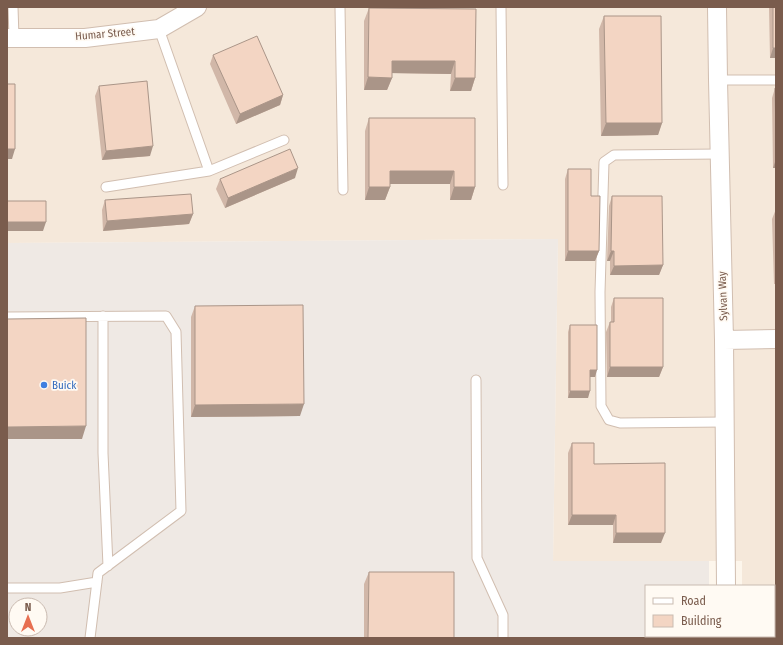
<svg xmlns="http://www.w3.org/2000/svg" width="783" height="645" font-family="'Fira Sans Condensed',sans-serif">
<rect width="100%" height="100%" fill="#fdf6ec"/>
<!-- residential -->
<path fill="#f5e8da" d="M 7,7 L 776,7 L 776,620 L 774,620 L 774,586 L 742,586 L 742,561 L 553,561 L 558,239 L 7,243 Z"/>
<!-- industrial -->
<path fill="#efe9e4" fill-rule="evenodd" d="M 558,239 L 553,561 L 709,561 L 709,586 L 646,586 L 646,636 L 774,636 L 774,620 L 776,620 L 776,638 L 7,638 L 7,243 ZM 16,605 L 40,605 L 40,629 L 16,629 Z"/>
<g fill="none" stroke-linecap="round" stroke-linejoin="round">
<defs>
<path id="service" d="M 13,7 L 14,38
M 340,7 L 343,190
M 501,7 L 503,185
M 159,29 L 209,171 L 284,140
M 718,80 L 776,80
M 720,154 L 614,155 L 604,162 L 600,292 L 601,406 L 609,420 L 620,423 L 725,422
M 106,187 L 209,171
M 103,316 L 103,453 L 108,566
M 7,317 L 166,316 L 176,332 L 181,511 L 98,573 L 90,638
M 476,380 L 477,558 L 503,615 L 503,638
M 7,588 L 60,588 L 97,582
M 774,594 L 776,594"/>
<path id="minor" d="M 717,7 L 718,80 L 724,340 L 726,586
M 7,38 L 85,38 L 159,29 L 197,7
M 724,340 L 776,339
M 727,636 L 727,638"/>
</defs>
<!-- service casing -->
<use href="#service" stroke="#d1beb0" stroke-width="11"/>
<!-- minor casing -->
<use href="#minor" stroke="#d1beb0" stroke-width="20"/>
<!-- service -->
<use href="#service" stroke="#fff" stroke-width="9"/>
<!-- minor -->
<use href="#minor" stroke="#fff" stroke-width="18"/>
</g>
<!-- wall -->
<path fill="#d1b7a8" d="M 769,7 L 776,7 L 776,58 L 770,58 Z
M 369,8 L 476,9 L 475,78 L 471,91 L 450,91 L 451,74 L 392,73 L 392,78 L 387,90 L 364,90 L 364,21 Z
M 604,16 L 662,123 L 658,135 L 601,136 L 599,29 Z
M 213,55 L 283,95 L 280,105 L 236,124 L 210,64 Z
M 99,86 L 150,156 L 102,160 L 95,96 Z
M 775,88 L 776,88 L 776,168 L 773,168 L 772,98 Z
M 369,118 L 475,118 L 475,187 L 471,200 L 450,200 L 450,184 L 390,184 L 390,187 L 385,200 L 365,200 L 365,131 Z
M 568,169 L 591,196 L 599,251 L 595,261 L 565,261 L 565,179 Z
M 295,178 L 225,208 L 216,189 L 220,179 Z
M 612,196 L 663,265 L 659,275 L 610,275 L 610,261 L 607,261 L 609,206 Z
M 105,200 L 193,214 L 189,224 L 103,231 L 102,210 Z
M 776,209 L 776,284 L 774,284 L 772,219 Z
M 614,298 L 663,367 L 659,377 L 607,377 L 606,332 L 610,322 L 611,322 L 611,307 Z
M 195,306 L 300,416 L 191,417 L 191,317 Z
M 570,325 L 595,377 L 590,377 L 588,398 L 568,398 L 568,332 Z
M 776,386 L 776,454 L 775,389 Z
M 572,443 L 594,464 L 661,543 L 613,543 L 613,525 L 568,525 L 568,453 Z
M 369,572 L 454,638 L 364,638 L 364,584 Z"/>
<!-- shaded-wall -->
<path fill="#aa9588" d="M 773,48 L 776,48 L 776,58 L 770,58 Z
M 392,61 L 455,61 L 451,74 L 387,73 Z
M 368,77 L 392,78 L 387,90 L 364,90 Z
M 455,78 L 475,78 L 471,91 L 450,91 Z
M 283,95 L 280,105 L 236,124 L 240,114 Z
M 606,123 L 662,123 L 658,135 L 601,136 Z
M 153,146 L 150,156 L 102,160 L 106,151 Z
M 7,149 L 15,149 L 12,159 L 7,159 Z
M 776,159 L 776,168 L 773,168 Z
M 298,168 L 295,178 L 225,208 L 228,198 Z
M 390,171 L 454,171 L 450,184 L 385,184 Z
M 369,187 L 390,187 L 385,200 L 365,200 Z
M 454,187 L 475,187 L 471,200 L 450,200 Z
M 193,214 L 189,224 L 103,231 L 107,221 Z
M 7,222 L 46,222 L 43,231 L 7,231 Z
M 568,251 L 599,251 L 595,261 L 565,261 Z
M 611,251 L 614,251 L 610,261 L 607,261 Z
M 663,265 L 659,275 L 610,275 L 614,266 Z
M 610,367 L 663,367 L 659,377 L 607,377 Z
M 590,370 L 597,370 L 595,377 L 588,377 Z
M 570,391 L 590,391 L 588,398 L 568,398 Z
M 304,404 L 300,416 L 191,417 L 195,405 Z
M 86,426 L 82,439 L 7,439 L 7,427 Z
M 572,515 L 616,515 L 613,525 L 568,525 Z
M 616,533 L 665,533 L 661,543 L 613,543 Z"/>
<!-- building -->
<path fill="#f3d5c3" stroke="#aa9588" d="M 773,7 L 776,7 L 776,48 L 773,48 Z
M 369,8 L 476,9 L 475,78 L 455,78 L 455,61 L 392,61 L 392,78 L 368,77 Z
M 604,16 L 661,16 L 662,123 L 606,123 Z
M 257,36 L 283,95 L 240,114 L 213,55 Z
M 147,81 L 153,146 L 106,151 L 99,86 Z
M 7,84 L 15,84 L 15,149 L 7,149 Z
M 775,88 L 776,88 L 776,136 Z
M 369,118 L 475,118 L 475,187 L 454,187 L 454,171 L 390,171 L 390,187 L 369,187 Z
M 290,149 L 298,168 L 228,198 L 220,179 Z
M 568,169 L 591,169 L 591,196 L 600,196 L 599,251 L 568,251 Z
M 191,194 L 193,214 L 107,221 L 105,200 Z
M 612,196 L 662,196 L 663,265 L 614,266 L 614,251 L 611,251 Z
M 7,201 L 46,201 L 46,222 L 7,222 Z
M 614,298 L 663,298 L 663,367 L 610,367 L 610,322 L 614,322 Z
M 303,305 L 304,404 L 195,405 L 195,306 Z
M 86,318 L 86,426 L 7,427 L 7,319 Z
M 570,325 L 597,325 L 597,370 L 590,370 L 590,391 L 570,391 Z
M 572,443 L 594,443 L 594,464 L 665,463 L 665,533 L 616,533 L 616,515 L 572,515 Z
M 369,572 L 454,572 L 454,638 L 368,638 Z"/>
<!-- markers -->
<circle fill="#3f7fe0" stroke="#fffaf3" stroke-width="1.5" cx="44" cy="385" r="4"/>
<g text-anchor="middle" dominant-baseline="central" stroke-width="3.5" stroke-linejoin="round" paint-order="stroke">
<!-- street labels -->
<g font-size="11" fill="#7a5c4d" stroke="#fffaf3">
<text transform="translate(105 34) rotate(-5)">Humar Street</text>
<text transform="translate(723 296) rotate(-92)">Sylvan Way</text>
</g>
<!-- shop labels -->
<g font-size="11" fill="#366cbe" stroke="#fffaf3" text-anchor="start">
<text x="52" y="385">Buick</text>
</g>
</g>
<!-- border -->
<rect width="783" height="645" fill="none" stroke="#7a5c4d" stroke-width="16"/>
<!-- legend -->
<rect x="645" y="585" width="130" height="52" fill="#fffaf3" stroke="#cabbb1"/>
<rect x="653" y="598" width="20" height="6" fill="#ffffff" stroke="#cabbb1"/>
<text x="681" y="605" font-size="12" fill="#7a5c4d">Road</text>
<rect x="653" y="615" width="20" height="12" fill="#f3d5c3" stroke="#cabbb1"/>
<text x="681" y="625" font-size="12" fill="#7a5c4d">Building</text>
<!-- north arrow -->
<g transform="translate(28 617)"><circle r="19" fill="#fffaf3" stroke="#cabbb1"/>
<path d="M0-3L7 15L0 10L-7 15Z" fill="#e76f51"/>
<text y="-6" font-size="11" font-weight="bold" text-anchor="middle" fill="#7a5c4d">N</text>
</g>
</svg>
